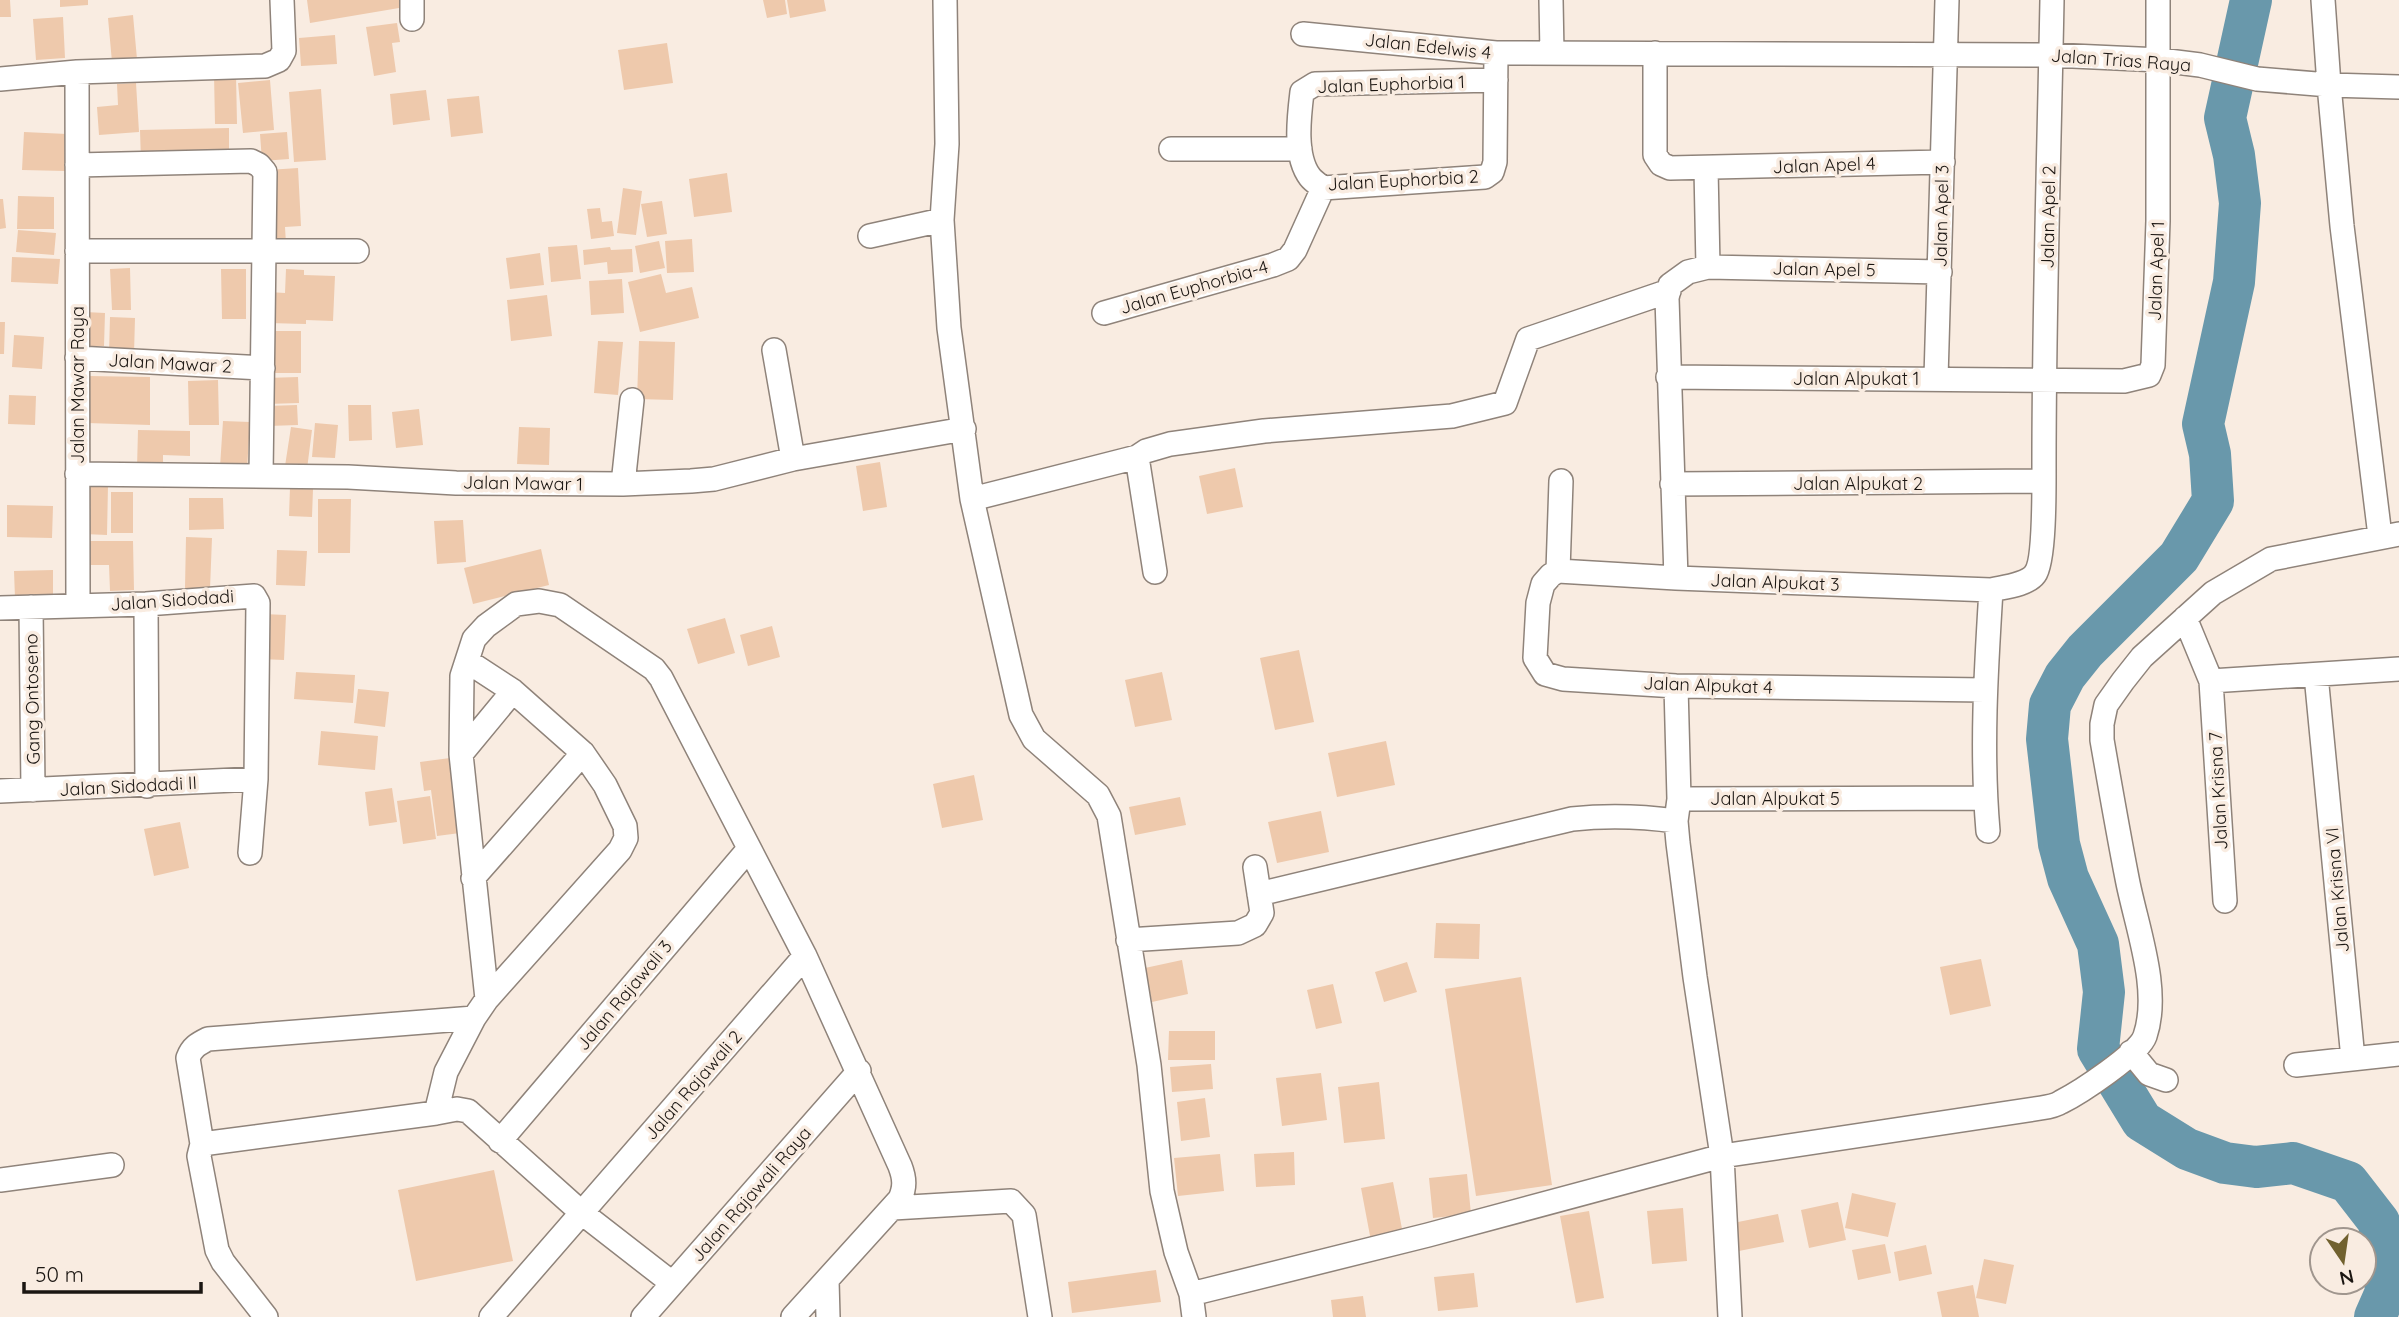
<svg xmlns="http://www.w3.org/2000/svg" width="2399" height="1317" font-family="Quicksand,sans-serif">
<rect width="100%" height="100%" fill="#f9ece1"/>
<g fill="none" stroke-linecap="round" stroke-linejoin="round">
<!-- river -->
<path stroke="#6998ab" stroke-width="42" d="M 2251,0 L 2225,118 L 2234,155 L 2240,203 L 2234,282 L 2203,424 L 2210,454 L 2213,501 L 2179,557 L 2085,651 L 2065,676 L 2050,705 L 2047,739 L 2059,844 L 2068,878 L 2098,944 L 2104,992 L 2098,1049 L 2142,1121 L 2187,1149 L 2225,1163 L 2256,1167 L 2293,1163 L 2348,1182 L 2379,1222 L 2386,1292 L 2375,1317"/>
</g>
<!-- building -->
<path fill="#eec9ac" d="M 0,0 L 10,0 L 11,17 L 0,17 Z
M 60,0 L 88,0 L 88,5 L 60,7 Z
M 307,0 L 404,0 L 405,7 L 310,23 Z
M 763,0 L 785,0 L 787,14 L 767,18 Z
M 787,0 L 824,0 L 826,11 L 790,18 Z
M 133,15 L 137,59 L 112,62 L 108,18 Z
M 63,17 L 65,58 L 36,60 L 33,19 Z
M 397,23 L 400,42 L 392,43 L 396,72 L 374,76 L 366,27 Z
M 335,35 L 337,64 L 301,66 L 299,38 Z
M 667,43 L 673,83 L 624,90 L 618,50 Z
M 214,74 L 236,74 L 237,124 L 215,124 Z
M 270,80 L 274,130 L 243,133 L 238,83 Z
M 136,83 L 139,132 L 99,135 L 97,107 L 118,105 L 117,84 Z
M 321,89 L 326,160 L 294,162 L 289,92 Z
M 426,90 L 430,120 L 393,125 L 390,94 Z
M 479,96 L 483,133 L 451,137 L 447,99 Z
M 229,128 L 229,159 L 141,161 L 140,130 Z
M 24,132 L 67,134 L 65,171 L 22,170 Z
M 287,132 L 289,159 L 262,161 L 260,134 Z
M 298,168 L 301,226 L 285,227 L 286,244 L 271,245 L 268,170 Z
M 727,173 L 732,212 L 694,217 L 689,179 Z
M 623,188 L 642,191 L 636,235 L 617,233 Z
M 18,196 L 54,197 L 54,229 L 17,229 Z
M 0,199 L 3,199 L 6,228 L 0,229 Z
M 662,201 L 667,234 L 647,237 L 641,204 Z
M 600,208 L 602,222 L 612,221 L 614,236 L 591,239 L 587,209 Z
M 18,230 L 56,233 L 54,255 L 16,252 Z
M 692,239 L 694,272 L 667,273 L 665,241 Z
M 659,241 L 665,268 L 640,273 L 635,246 Z
M 577,245 L 581,279 L 551,282 L 548,247 Z
M 610,247 L 611,250 L 632,249 L 633,272 L 608,274 L 607,262 L 584,265 L 583,250 Z
M 540,253 L 544,285 L 510,289 L 506,258 Z
M 12,257 L 60,259 L 58,284 L 11,282 Z
M 130,268 L 131,310 L 112,310 L 110,269 Z
M 221,269 L 246,269 L 246,319 L 222,319 Z
M 286,269 L 304,270 L 304,275 L 335,276 L 333,321 L 306,320 L 306,324 L 268,323 L 269,292 L 285,293 Z
M 661,274 L 666,293 L 692,287 L 699,318 L 640,332 L 628,282 Z
M 622,279 L 624,313 L 591,315 L 589,281 Z
M 547,295 L 552,336 L 511,341 L 507,300 Z
M 85,312 L 105,313 L 104,346 L 83,346 Z
M 110,317 L 135,318 L 134,354 L 109,354 Z
M 0,322 L 5,322 L 4,354 L 0,354 Z
M 273,331 L 301,331 L 301,373 L 274,373 Z
M 14,335 L 44,337 L 42,369 L 12,367 Z
M 598,341 L 623,342 L 618,395 L 594,393 Z
M 639,341 L 675,342 L 673,400 L 637,399 Z
M 88,376 L 150,377 L 150,425 L 87,423 Z
M 298,377 L 299,403 L 267,404 L 266,378 Z
M 218,380 L 219,425 L 189,425 L 188,381 Z
M 9,395 L 36,396 L 35,425 L 8,424 Z
M 297,405 L 298,425 L 268,426 L 267,406 Z
M 348,405 L 371,405 L 372,440 L 349,441 Z
M 419,409 L 423,445 L 396,448 L 392,412 Z
M 223,421 L 250,422 L 247,469 L 220,467 Z
M 315,423 L 338,425 L 335,458 L 312,457 Z
M 291,427 L 312,430 L 307,469 L 285,466 Z
M 519,427 L 550,428 L 549,465 L 517,464 Z
M 138,430 L 190,431 L 190,456 L 163,455 L 163,469 L 137,468 Z
M 880,462 L 887,507 L 863,511 L 856,466 Z
M 1235,468 L 1243,507 L 1207,514 L 1199,476 Z
M 85,485 L 108,485 L 107,535 L 84,534 Z
M 290,488 L 313,489 L 312,517 L 289,516 Z
M 111,492 L 133,492 L 133,533 L 111,533 Z
M 189,498 L 223,498 L 224,529 L 189,530 Z
M 318,499 L 351,499 L 350,553 L 318,553 Z
M 7,505 L 53,506 L 52,538 L 7,537 Z
M 463,520 L 466,562 L 437,564 L 434,521 Z
M 186,537 L 212,538 L 210,589 L 185,588 Z
M 84,541 L 133,541 L 134,590 L 110,591 L 109,565 L 85,565 Z
M 541,549 L 549,585 L 473,604 L 464,568 Z
M 277,550 L 307,551 L 305,586 L 276,585 Z
M 53,570 L 53,598 L 15,598 L 14,571 Z
M 263,614 L 286,615 L 284,660 L 260,659 Z
M 725,618 L 735,653 L 698,664 L 687,629 Z
M 772,626 L 780,657 L 748,666 L 740,635 Z
M 1299,650 L 1314,722 L 1275,730 L 1260,658 Z
M 296,672 L 355,675 L 353,703 L 294,699 Z
M 1162,672 L 1172,720 L 1135,727 L 1125,680 Z
M 358,689 L 389,692 L 385,727 L 354,723 Z
M 321,731 L 378,736 L 375,770 L 318,765 Z
M 1386,741 L 1395,785 L 1337,797 L 1328,753 Z
M 450,758 L 460,833 L 437,836 L 431,790 L 424,791 L 420,762 Z
M 974,775 L 983,820 L 942,828 L 933,784 Z
M 392,788 L 397,822 L 369,826 L 365,792 Z
M 430,796 L 436,839 L 403,844 L 397,801 Z
M 1180,797 L 1186,825 L 1135,835 L 1129,807 Z
M 1321,811 L 1329,852 L 1277,863 L 1268,822 Z
M 180,822 L 189,868 L 154,876 L 144,829 Z
M 1436,923 L 1480,924 L 1479,959 L 1434,958 Z
M 1981,959 L 1991,1006 L 1950,1015 L 1940,967 Z
M 1182,960 L 1188,994 L 1152,1002 L 1145,968 Z
M 1407,962 L 1417,992 L 1384,1002 L 1375,972 Z
M 1521,977 L 1552,1185 L 1476,1196 L 1445,989 Z
M 1333,984 L 1342,1023 L 1316,1029 L 1307,990 Z
M 1169,1031 L 1215,1031 L 1215,1060 L 1168,1060 Z
M 1211,1064 L 1213,1089 L 1172,1092 L 1170,1067 Z
M 1321,1073 L 1327,1120 L 1282,1126 L 1276,1078 Z
M 1379,1082 L 1385,1139 L 1344,1143 L 1338,1087 Z
M 1205,1098 L 1210,1137 L 1181,1141 L 1177,1102 Z
M 1294,1152 L 1295,1185 L 1256,1187 L 1254,1154 Z
M 1220,1154 L 1224,1191 L 1178,1196 L 1174,1158 Z
M 494,1170 L 513,1261 L 416,1281 L 398,1190 Z
M 1467,1174 L 1471,1214 L 1433,1218 L 1429,1178 Z
M 1393,1182 L 1403,1234 L 1371,1241 L 1361,1188 Z
M 1852,1193 L 1896,1203 L 1888,1237 L 1845,1228 Z
M 1838,1202 L 1846,1240 L 1809,1248 L 1801,1210 Z
M 1683,1208 L 1687,1261 L 1652,1264 L 1647,1211 Z
M 1589,1211 L 1604,1298 L 1576,1303 L 1560,1216 Z
M 1778,1214 L 1784,1242 L 1739,1251 L 1733,1223 Z
M 1885,1244 L 1891,1273 L 1858,1280 L 1852,1250 Z
M 1926,1245 L 1932,1274 L 1899,1281 L 1894,1252 Z
M 1984,1259 L 2014,1265 L 2006,1304 L 1976,1298 Z
M 1156,1270 L 1161,1302 L 1072,1313 L 1068,1282 Z
M 1474,1273 L 1478,1307 L 1438,1311 L 1434,1277 Z
M 1973,1285 L 1979,1317 L 1942,1317 L 1937,1292 Z
M 1363,1296 L 1366,1317 L 1333,1317 L 1331,1300 Z"/>
<g fill="none" stroke-linecap="round" stroke-linejoin="round">
<defs>
<path id="street" d="M 412,0 L 412,19
M 945,0 L 947,144 L 942,220 L 949,328 L 972,499 L 1021,715 L 1034,739 L 1098,795 L 1109,816 L 1149,1065 L 1162,1191 L 1176,1252 L 1191,1294 L 1194,1317
M 1551,0 L 1552,53
M 2323,0 L 2329,85 L 2399,87
M 1303,34 L 1496,53 L 2051,55 L 2160,60 L 2200,65 L 2257,79 L 2329,85 L 2342,226 L 2380,536
M 1655,53 L 1655,155 L 1661,164 L 1670,168 L 1943,162
M 77,72 L 78,605
M 0,79 L 77,72 L 265,66 L 279,60 L 284,51 L 282,0
M 1496,80 L 1315,84 L 1302,92 C 1299,117 1294,156 1310,177 C 1313,181 1319,185 1323,188 L 1485,177 L 1492,172 L 1495,162 L 1496,53
M 1171,149 L 1300,149
M 77,165 L 251,161 L 259,165 L 265,172 L 261,476
M 1706,168 L 1708,267
M 870,236 L 942,220
M 77,251 L 357,251
M 1104,313 L 1273,265 L 1288,259 L 1295,250 L 1323,188
M 774,350 L 793,459
M 77,358 L 263,368
M 1668,377 L 2124,381 L 2149,375 L 2153,365 L 2158,221 L 2158,0
M 1936,378 L 1947,0
M 1137,457 L 1155,572
M 77,474 L 348,477 L 456,483 L 623,484 L 691,481 L 714,479 L 793,459 L 964,429
M 623,484 L 632,400
M 1672,484 L 2044,481
M 972,499 L 1137,457 L 1146,451 L 1170,444 L 1264,431 L 1452,416 L 1505,403 L 1528,339 L 1669,291
M 1558,571 L 1676,578 L 1991,590 C 2004,587 2027,585 2035,574 C 2045,561 2044,482 2044,463 C 2044,309 2049,154 2052,0
M 1558,571 L 1551,575 L 1543,584 L 1538,603 L 1535,658 L 1545,674 L 1563,679 L 1676,686 L 1985,690
M 1558,571 L 1561,481
M 1676,578 L 1667,298 L 1670,285 L 1688,272 L 1708,267 L 1940,272
M 146,604 L 147,786
M 31,607 L 33,790
M 0,608 L 146,604 L 254,596 L 258,603 L 256,779 L 250,853
M 2185,618 L 2211,681 L 2399,669
M 2316,675 L 2353,1059
M 2211,681 L 2225,901
M 1676,686 L 1679,799 L 1985,798
M 461,754 L 513,691
M 0,791 L 256,779
M 1679,799 L 1676,821 L 1678,843 L 1695,977 L 1722,1156 L 1730,1317
M 1988,831 C 1981,751 1986,670 1991,590
M 473,878 L 583,753
M 1259,894 L 1572,819 C 1608,815 1640,816 1676,821
M 1128,940 L 1238,933 L 1255,925 L 1262,913 L 1255,867
M 487,999 L 461,754 L 462,676 L 474,639 L 486,626 L 516,604 L 539,601 L 560,605 L 654,669 L 661,678 L 805,956 L 900,1166 C 905,1179 905,1187 900,1199 L 793,1317
M 2131,1052 L 2149,1074 L 2166,1080
M 2296,1065 L 2399,1054
M 436,1113 L 446,1072 L 474,1018 L 487,999 L 620,850 L 626,838 L 625,826 L 605,785 L 583,753 L 513,691 L 467,661
M 500,1141 L 748,850
M 202,1144 L 188,1058 C 192,1047 198,1044 208,1039 L 474,1018
M 0,1180 L 112,1165
M 893,1208 L 1011,1201 L 1024,1215 L 1040,1317
M 827,1280 L 828,1317
M 1191,1294 L 1428,1235 L 1722,1156 L 2041,1108 C 2048,1107 2055,1106 2061,1102 C 2079,1093 2139,1054 2145,1036 C 2161,989 2136,926 2127,878 C 2118,832 2110,786 2102,740 L 2102,724 L 2106,705 L 2123,681 L 2142,657 L 2213,593 L 2271,559 L 2399,534
M 266,1317 L 223,1262 L 217,1250 L 199,1156 L 202,1144 L 436,1113 L 457,1109 L 468,1111 L 582,1213 L 672,1283
M 491,1317 L 805,956
M 643,1317 L 859,1071"/>
</defs>
<!-- street casing -->
<use href="#street" stroke="#8f837a" stroke-width="26"/>
<!-- street -->
<use href="#street" stroke="#fff" stroke-width="23"/>
</g>
<g text-anchor="middle" dominant-baseline="central" stroke-width="7" stroke-linejoin="round" paint-order="stroke">
<!-- street labels -->
<g font-size="18" fill="#1b1612" stroke="#f9ece1">
<text transform="translate(1428 46) rotate(6)">Jalan Edelwis 4</text>
<text transform="translate(2121 60) rotate(4)">Jalan Trias Raya</text>
<text transform="translate(1391 84) rotate(-2)">Jalan Euphorbia 1</text>
<text transform="translate(1824 165) rotate(-2)">Jalan Apel 4</text>
<text transform="translate(1403 180) rotate(-3)">Jalan Euphorbia 2</text>
<text transform="translate(1941 216) rotate(-89)">Jalan Apel 3</text>
<text transform="translate(2048 217) rotate(-89)">Jalan Apel 2</text>
<text transform="translate(1824 269) rotate(1)">Jalan Apel 5</text>
<text transform="translate(2156 271) rotate(-88)">Jalan Apel 1</text>
<text transform="translate(1194 287) rotate(-16)">Jalan Euphorbia-4</text>
<text transform="translate(170 363) rotate(3)">Jalan Mawar 2</text>
<text x="1856" y="378">Jalan Alpukat 1</text>
<text transform="translate(77 385) rotate(-90)">Jalan Mawar Raya</text>
<text transform="translate(523 483) rotate(1)">Jalan Mawar 1</text>
<text x="1858" y="483">Jalan Alpukat 2</text>
<text transform="translate(1775 582) rotate(2)">Jalan Alpukat 3</text>
<text transform="translate(172 600) rotate(-4)">Jalan Sidodadi</text>
<text transform="translate(1708 685) rotate(2)">Jalan Alpukat 4</text>
<text transform="translate(32 699) rotate(-91)">Gang Ontoseno</text>
<text transform="translate(128 786) rotate(-3)">Jalan Sidodadi II</text>
<text transform="translate(2218 791) rotate(-93)">Jalan Krisna 7</text>
<text x="1775" y="798">Jalan Alpukat 5</text>
<text transform="translate(2337 890) rotate(-95)">Jalan Krisna VI</text>
<text transform="translate(624 995) rotate(-50)">Jalan Rajawali 3</text>
<text transform="translate(693 1085) rotate(-49)">Jalan Rajawali 2</text>
<text transform="translate(751 1194) rotate(-49)">Jalan Rajawali Raya</text>
</g>
</g>
<!-- north arrow -->
<g transform="translate(2343 1261) rotate(167)"><circle r="33" fill="#f9ece1" stroke="#a0968e" stroke-width="2"/>
<path d="M0-5L12 26L0 18L-12 26Z" fill="#71612f"/>
<text y="-10" font-size="19" font-weight="bold" text-anchor="middle" fill="#1b1612">N</text>
</g>
<!-- scale -->
<path d="M24 1282v10h177v-10" fill="none" stroke="#1b1612" stroke-width="3.5"/>
<text x="35" y="1282" font-size="21" fill="#1b1612" stroke="#f9ece1" stroke-width="5" paint-order="stroke">50 m</text>
</svg>
